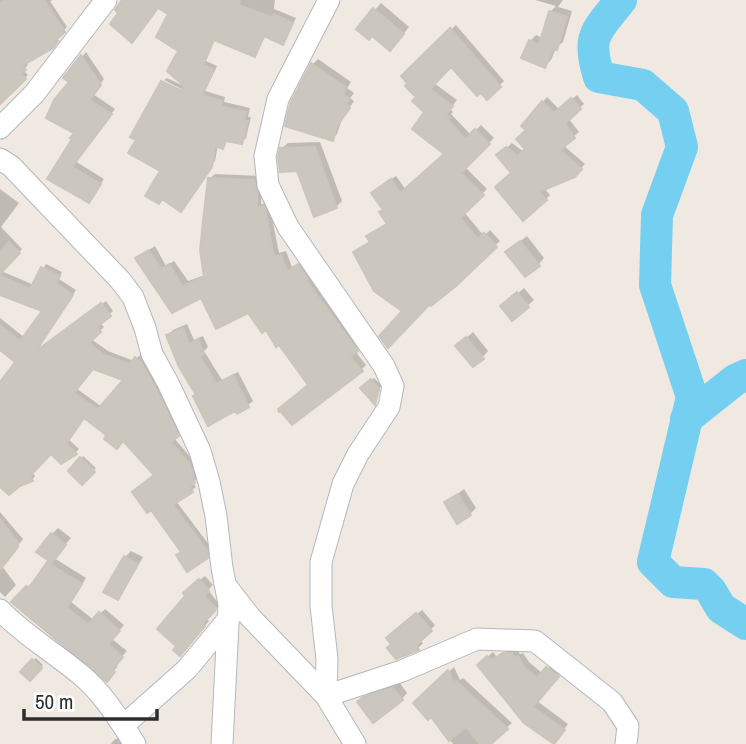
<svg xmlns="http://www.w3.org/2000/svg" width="746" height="744" font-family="'Archivo Narrow',sans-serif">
<rect width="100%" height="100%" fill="#efe9e1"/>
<!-- shadow -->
<path fill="#0003" fill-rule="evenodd" d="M 0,0 L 53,0 L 50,1 L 67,27 L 58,36 L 60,37 L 56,42 L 25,62 L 28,65 L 23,70 L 28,75 L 0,100 Z
M 125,0 L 275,0 L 274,9 L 296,18 L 283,43 L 266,35 L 255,55 L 215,39 L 206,61 L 217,66 L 205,91 L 225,97 L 224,102 L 250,108 L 248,117 L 251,117 L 246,138 L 242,142 L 228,139 L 223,147 L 218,145 L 215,161 L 185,205 L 162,170 L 191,94 L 164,80 L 167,78 L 188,88 L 180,50 L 170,14 L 158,6 L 121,13 Z
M 535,0 L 563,0 L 558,7 L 572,11 L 563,42 L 556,48 L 551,60 L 545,66 L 530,41 L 536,35 L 542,38 L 550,12 L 556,6 Z
M 381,3 L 409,27 L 396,43 L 359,29 Z
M 456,25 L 504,81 L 488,97 L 451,65 L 434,83 L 457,100 L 450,109 L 453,112 L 451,114 L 471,135 L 481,125 L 494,138 L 465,167 L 487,189 L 464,212 L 484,236 L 490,230 L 500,241 L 454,285 L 430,301 L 405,311 L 355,252 L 371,241 L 368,236 L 373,232 L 388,223 L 378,188 L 396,176 L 406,190 L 447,153 L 419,97 L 403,76 Z
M 86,52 L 104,79 L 93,94 L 115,109 L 75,161 L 104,179 L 89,201 L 49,178 L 76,132 L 72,81 L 66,77 Z
M 318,59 L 351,82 L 347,88 L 354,93 L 350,98 L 354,101 L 342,119 L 337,134 L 332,139 L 292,104 L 313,64 Z
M 577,95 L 584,104 L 568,118 L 579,132 L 563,145 L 585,164 L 575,174 L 544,188 L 550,195 L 546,199 L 513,173 L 503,151 L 512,143 L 524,152 L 527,149 L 528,130 L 523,126 L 547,97 L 560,110 Z
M 320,142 L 342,201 L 336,207 L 298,169 L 282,148 L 288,143 Z
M 215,174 L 259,176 L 262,187 L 261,204 L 269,203 L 279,253 L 286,251 L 292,267 L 304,261 L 362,345 L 355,351 L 366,365 L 361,370 L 310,384 L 266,328 L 249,311 L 201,296 L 172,311 L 143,254 L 155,246 L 166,266 L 174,261 L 188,281 L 205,275 L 203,232 L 206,230 L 209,179 Z
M 0,189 L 19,203 L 1,227 L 22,249 L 1,271 L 34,285 L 46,264 L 62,272 L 59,279 L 76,290 L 34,352 L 106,301 L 113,311 L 100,323 L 104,327 L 91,339 L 108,351 L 134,361 L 140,355 L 145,358 L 181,431 L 174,438 L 193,460 L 198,477 L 193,483 L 196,487 L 176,501 L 210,546 L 211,553 L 207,557 L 183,551 L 156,475 L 123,439 L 109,435 L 84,416 L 68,439 L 79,449 L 75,453 L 51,452 L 32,471 L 35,476 L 32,480 L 21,486 L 20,484 L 0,484 L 0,384 L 17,362 L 0,348 L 0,318 L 25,338 L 45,311 L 0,292 ZM 94,367 L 126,379 L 102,407 L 76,388 Z
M 527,236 L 544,258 L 539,264 L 514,246 Z
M 524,288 L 534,300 L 513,318 L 509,301 Z
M 187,324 L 194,340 L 203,336 L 208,347 L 204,351 L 222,380 L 238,372 L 253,401 L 248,405 L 238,411 L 198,394 L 168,335 L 173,330 Z
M 473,332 L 488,351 L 483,357 L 464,340 Z
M 374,378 L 381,385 L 375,402 L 362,388 Z
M 83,456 L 96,468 L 82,482 L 70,471 Z
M 464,489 L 476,508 L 470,514 L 446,503 Z
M 0,512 L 23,539 L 2,566 L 16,585 L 5,597 L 0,592 Z
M 58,528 L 71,538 L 54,558 L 86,578 L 71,602 L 94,620 L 105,609 L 124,625 L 112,639 L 127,651 L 115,664 L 118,666 L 107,679 L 14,602 L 32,582 L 34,584 L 50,560 L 52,534 Z
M 131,551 L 143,557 L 123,592 L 117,598 L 125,557 Z
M 205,576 L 213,585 L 208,590 L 220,605 L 206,618 L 209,621 L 185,649 L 188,596 L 190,588 Z
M 422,610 L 435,625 L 420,640 L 423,643 L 418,648 L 398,657 L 393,634 Z
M 509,649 L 517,649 L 520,654 L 523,653 L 529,662 L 543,674 L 553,663 L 563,671 L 537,701 L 568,724 L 558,738 L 484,660 L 493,652 L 497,657 Z
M 36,658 L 43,665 L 30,678 L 23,671 Z
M 454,667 L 460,680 L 463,678 L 512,723 L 488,744 L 453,744 L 431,714 L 416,703 Z
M 400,683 L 407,693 L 402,699 L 366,697 L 371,692 Z
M 123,735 L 130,744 L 111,744 L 114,740 Z"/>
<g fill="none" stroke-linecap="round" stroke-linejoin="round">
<!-- river -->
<path stroke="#75cff0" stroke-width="32" d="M 621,0 C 596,32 586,35 599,77 L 643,85 L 673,111 L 682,147 L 657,215 L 655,285 L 692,397 L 653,562 L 673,582 L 704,584 L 711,591 L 721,608 L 746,624
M 686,419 L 735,380 L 746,375"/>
</g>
<!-- building -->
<path fill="#cbc7bf" stroke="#cbc5ba" stroke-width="2" fill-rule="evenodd" d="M 5,0 L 44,0 L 65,32 L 56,40 L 58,41 L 53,48 L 22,66 L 26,70 L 21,74 L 26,79 L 0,104 L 0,4 Z
M 122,0 L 240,0 L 239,5 L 272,17 L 274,14 L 293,23 L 283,45 L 264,36 L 255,57 L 214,40 L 203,65 L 214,70 L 202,95 L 222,101 L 221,106 L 246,112 L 244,121 L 248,121 L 242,144 L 226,141 L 223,149 L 215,146 L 212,167 L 181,212 L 162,199 L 159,204 L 145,196 L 160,171 L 128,153 L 136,140 L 130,137 L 161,81 L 182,91 L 185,87 L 167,71 L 178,51 L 156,37 L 168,14 L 158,8 L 132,43 L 110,24 L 118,13 L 115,10 Z
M 373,8 L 404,34 L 390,51 L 372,36 L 369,40 L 356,29 Z
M 549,11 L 567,17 L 557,50 L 553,49 L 545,68 L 521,58 L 529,40 L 539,45 Z
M 450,28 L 501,87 L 487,100 L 481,93 L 477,96 L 451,67 L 430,89 L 453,106 L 446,115 L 450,117 L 448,120 L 465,139 L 475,129 L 490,144 L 461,173 L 484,195 L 460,218 L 478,239 L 484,233 L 497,247 L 456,286 L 431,306 L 430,304 L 388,348 L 379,336 L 402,311 L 374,291 L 353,252 L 370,242 L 366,236 L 387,224 L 379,212 L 383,210 L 371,193 L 391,179 L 400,193 L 444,154 L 412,129 L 424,112 L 412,101 L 416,97 L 405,86 L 407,83 L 401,76 Z
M 81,55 L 101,85 L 90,100 L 112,114 L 72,167 L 101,184 L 89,203 L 47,179 L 72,139 L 70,138 L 74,133 L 46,118 L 54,100 L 69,82 L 63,78 Z
M 311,63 L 347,88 L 343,94 L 350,99 L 346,104 L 350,108 L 337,126 L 333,141 L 285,126 L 290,104 Z
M 571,98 L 581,109 L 565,124 L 575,138 L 560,150 L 582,169 L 575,177 L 539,192 L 547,200 L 523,221 L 495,187 L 511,173 L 496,155 L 506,147 L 518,156 L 525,149 L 516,139 L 526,130 L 521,126 L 542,101 L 554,113 Z
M 315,147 L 337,208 L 314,217 L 297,171 L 280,172 L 278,157 L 280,148 Z
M 208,178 L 254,180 L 257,193 L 257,208 L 264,206 L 265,209 L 274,257 L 281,255 L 287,271 L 298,264 L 308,279 L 306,280 L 358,351 L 350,357 L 363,371 L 292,425 L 282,413 L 285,410 L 279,412 L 278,409 L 308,385 L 279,345 L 276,347 L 266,330 L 262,333 L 248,313 L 216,329 L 201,298 L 172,313 L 135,258 L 149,250 L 161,269 L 169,264 L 182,286 L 204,277 L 200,250 L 202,232 L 205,232 L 202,230 Z
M 520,241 L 540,266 L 525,277 L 505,252 Z
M 9,242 L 20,253 L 0,274 L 0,252 Z
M 41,267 L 60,276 L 56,283 L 73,295 L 36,351 L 101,303 L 111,316 L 97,327 L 101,332 L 89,343 L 104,355 L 130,364 L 135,357 L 141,362 L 156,389 L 179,436 L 171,442 L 190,464 L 195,483 L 190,487 L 193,492 L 173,505 L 207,550 L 208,558 L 187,572 L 176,555 L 181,552 L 151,510 L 147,513 L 132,492 L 154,475 L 123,441 L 117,449 L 104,439 L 106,435 L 84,418 L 66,444 L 77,454 L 61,464 L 51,454 L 30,476 L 33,481 L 20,486 L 9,495 L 0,487 L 0,382 L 15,362 L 0,350 L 0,325 L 20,341 L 42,311 L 0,295 L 0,275 L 30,289 ZM 93,369 L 123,380 L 98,409 L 74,393 Z
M 517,292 L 529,307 L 512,321 L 500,306 Z
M 183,328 L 189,344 L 198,339 L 204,354 L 200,356 L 215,382 L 216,384 L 233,375 L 249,407 L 237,414 L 235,411 L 208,426 L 193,396 L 196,395 L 179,367 L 166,335 Z
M 466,337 L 484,359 L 473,367 L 455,346 Z
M 371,379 L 379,389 L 375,405 L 360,388 Z
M 80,457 L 95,472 L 82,485 L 68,471 Z
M 458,494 L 471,515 L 457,524 L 444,502 Z
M 0,519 L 18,542 L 18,547 L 0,570 Z
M 51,533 L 66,545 L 52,563 L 36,552 Z
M 124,556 L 138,564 L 118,600 L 103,592 Z
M 47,562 L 82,584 L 67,608 L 88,624 L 99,612 L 120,631 L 108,644 L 123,657 L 112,670 L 115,672 L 107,682 L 11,602 L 26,586 L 29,588 Z
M 199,579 L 209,591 L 204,596 L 216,608 L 215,611 L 202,624 L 205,626 L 180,656 L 173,650 L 176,646 L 157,629 L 185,596 L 183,593 Z
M 416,613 L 432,631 L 416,645 L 419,650 L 396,659 L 387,648 L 391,644 L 386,638 Z
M 503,653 L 512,653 L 515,658 L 518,656 L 524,667 L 537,678 L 546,667 L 559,677 L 533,707 L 565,730 L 554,744 L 524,723 L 477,665 L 487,656 L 491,660 Z
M 32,659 L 42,668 L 30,681 L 20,672 Z
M 448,670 L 454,683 L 456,681 L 508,729 L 491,744 L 480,744 L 466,727 L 449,741 L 431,717 L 428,720 L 413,703 Z
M 393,688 L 403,700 L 373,723 L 357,702 L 363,697 Z"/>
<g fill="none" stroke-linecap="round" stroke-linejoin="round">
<defs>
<path id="minor" d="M 329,0 L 278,99 L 265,156 L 268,185 L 288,227 L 384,366 L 393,386 L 389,407 L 358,454 L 343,484 L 321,562 L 321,606 L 327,659 L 326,696 L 402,671 L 477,639 L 535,641 L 612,702 L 628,726 L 626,744
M 0,128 L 34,94 L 106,0
M 0,159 L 11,166 L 32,188 L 120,280 L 133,297 L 145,328 L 152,354 L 168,383 L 200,451 L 209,482 L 216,516 L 222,568 L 229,604 L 222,744
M 226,586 L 251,618 L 326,696 L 355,744
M 0,610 C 24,635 55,653 81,675 C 104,694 119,720 135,744
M 124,725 L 187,669 L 230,617"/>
</defs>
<!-- minor casing -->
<use href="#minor" stroke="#b4b7c1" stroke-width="23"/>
<!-- minor -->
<use href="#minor" stroke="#fff" stroke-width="21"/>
</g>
<!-- scale -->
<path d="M24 709v10h133v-10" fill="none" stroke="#2e2e2e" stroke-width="3.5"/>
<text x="35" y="709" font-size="21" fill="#2e2e2e" stroke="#ffffff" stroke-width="5" paint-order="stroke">50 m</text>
</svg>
